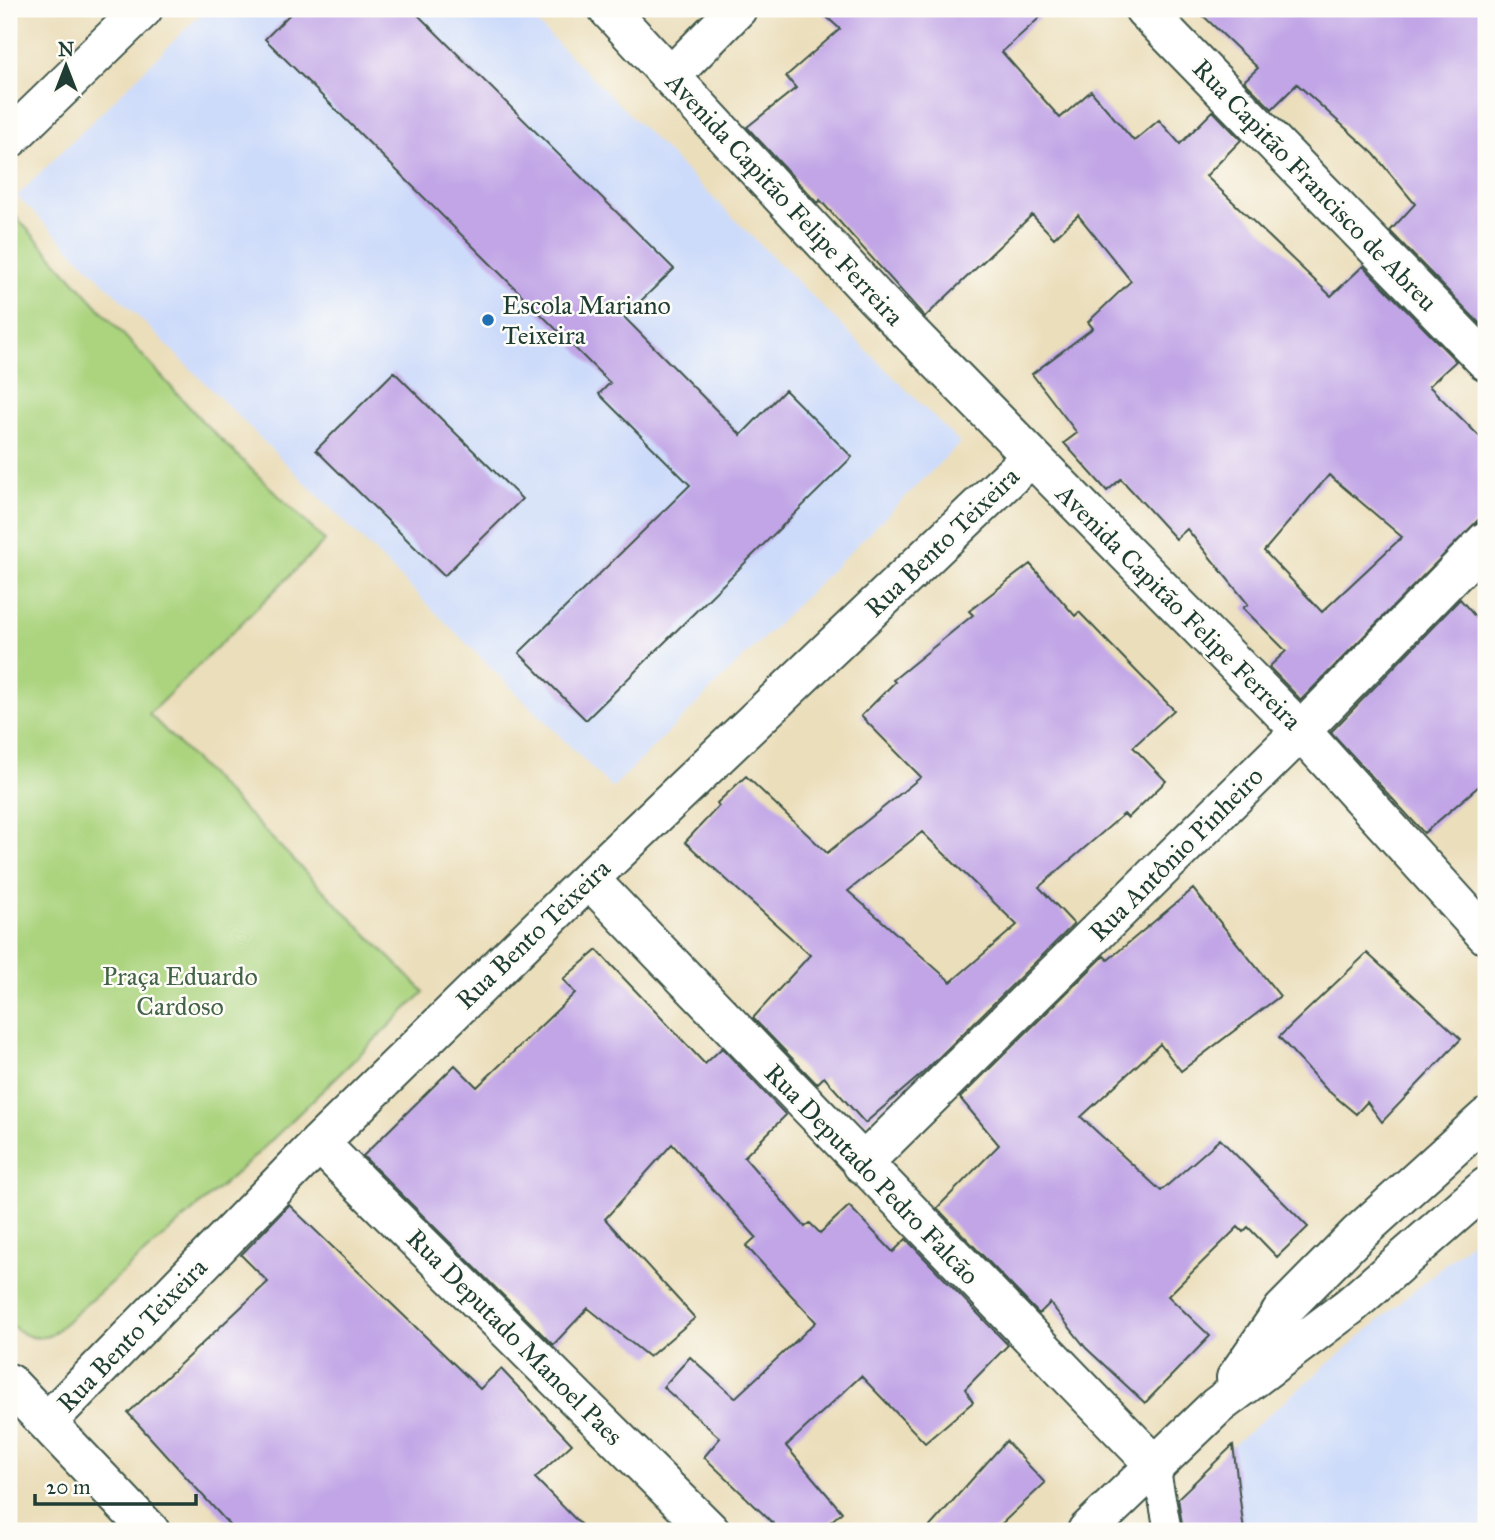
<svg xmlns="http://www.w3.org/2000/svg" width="1495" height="1540" font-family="'IM FELL Great Primer',serif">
<rect width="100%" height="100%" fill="#fdfcf7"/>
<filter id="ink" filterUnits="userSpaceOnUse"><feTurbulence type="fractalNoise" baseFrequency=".0143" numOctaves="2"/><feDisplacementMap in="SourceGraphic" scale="14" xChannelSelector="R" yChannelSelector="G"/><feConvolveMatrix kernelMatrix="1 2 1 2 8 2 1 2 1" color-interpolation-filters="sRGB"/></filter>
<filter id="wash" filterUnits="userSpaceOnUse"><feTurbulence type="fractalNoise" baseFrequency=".00686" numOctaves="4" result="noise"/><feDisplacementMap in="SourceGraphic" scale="28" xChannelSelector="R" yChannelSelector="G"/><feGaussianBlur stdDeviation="1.57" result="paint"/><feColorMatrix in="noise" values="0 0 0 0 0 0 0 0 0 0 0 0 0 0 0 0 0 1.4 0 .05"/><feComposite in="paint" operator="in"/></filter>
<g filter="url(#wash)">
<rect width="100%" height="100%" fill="#ebdebb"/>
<!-- built -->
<path fill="#cddbfa" d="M 206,9 L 523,9 L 960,443 L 612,788 L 17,196 Z
M 1486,1229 L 1486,1531 L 1154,1531 L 1152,1523 L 1233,1445 Z"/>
<!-- green -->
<path fill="#acd47f" stroke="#66885a" stroke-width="2" d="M 9,209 L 203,422 L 325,541 L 149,714 L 424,992 L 250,1161 L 51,1335 C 34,1342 21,1334 9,1323 Z"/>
<g id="blocks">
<!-- building -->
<path fill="#c1a5e6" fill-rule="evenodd" d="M 295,9 L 412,9 L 674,269 L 624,317 L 741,435 L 785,390 L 852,457 L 586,720 L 519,653 L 690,485 L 599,394 L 610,383 L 265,39 Z
M 818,9 L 1049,9 L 1002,52 L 1060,118 L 1091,91 L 1134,141 L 1159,120 L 1180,144 L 1213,111 L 1241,140 L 1206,176 L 1331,296 L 1363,266 L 1456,361 L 1429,386 L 1486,443 L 1486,512 L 1301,700 L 1269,667 L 1286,651 L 1243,608 L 1248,604 L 1187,529 L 1176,539 L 1121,479 L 1107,491 L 1064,443 L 1077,433 L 1032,374 L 1093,328 L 1088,322 L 1131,281 L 1078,215 L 1054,238 L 1032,215 L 925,317 L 820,200 L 817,203 L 747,127 L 796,88 L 786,76 L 840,29 ZM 1329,475 L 1402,537 L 1322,612 L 1264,551 Z
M 1196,9 L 1486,9 L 1486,330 L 1390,231 L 1415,204 L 1374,154 L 1297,84 L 1272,109 L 1244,81 L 1258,68 Z
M 394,372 L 522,499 L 444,576 L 316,450 Z
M 1030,564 L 1075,616 L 1079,612 L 1174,710 L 1133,747 L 1166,781 L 1128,818 L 1124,814 L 1039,887 L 1074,924 L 924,1072 L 865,1123 L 824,1077 L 817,1084 L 753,1018 L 810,955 L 685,842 L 719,806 L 717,803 L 746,776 L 827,853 L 921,777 L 861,716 L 895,682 L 893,680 L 973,615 L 969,611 ZM 922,832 L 1017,925 L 951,982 L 848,891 Z
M 1460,599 L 1486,629 L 1486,780 L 1424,833 L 1331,732 Z
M 1193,889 L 1280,996 L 1181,1071 L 1160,1044 L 1081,1117 L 1161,1191 L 1220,1139 L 1308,1227 L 1277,1257 L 1248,1227 L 1243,1232 L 1238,1227 L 1168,1296 L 1210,1336 L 1145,1403 L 1086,1348 L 1050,1303 L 1039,1314 L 937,1208 L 999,1145 L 960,1098 L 1104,956 L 1108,960 Z
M 597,950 L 705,1064 L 722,1048 L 786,1115 L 744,1157 L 805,1227 L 810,1223 L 820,1233 L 849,1206 L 893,1252 L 906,1239 L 1008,1345 L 965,1389 L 973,1402 L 925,1443 L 861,1376 L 786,1446 L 842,1512 L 820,1531 L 781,1531 L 704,1457 L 720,1438 L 663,1387 L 690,1357 L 735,1398 L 816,1322 L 746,1246 L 756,1237 L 672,1144 L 605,1219 L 695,1318 L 649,1357 L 588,1308 L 553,1345 L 363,1156 L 455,1065 L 477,1087 L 575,993 L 563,979 Z
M 1367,953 L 1461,1039 L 1382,1122 L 1367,1102 L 1356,1114 L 1326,1089 L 1279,1037 Z
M 289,1205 L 480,1389 L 501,1369 L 572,1444 L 535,1478 L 587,1531 L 235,1531 L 128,1413 L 268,1282 L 241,1255 Z
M 1006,1441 L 1045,1483 L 994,1531 L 926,1531 Z
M 1233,1445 L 1244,1531 L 1183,1531 L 1178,1498 Z"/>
</g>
</g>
<g filter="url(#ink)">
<use href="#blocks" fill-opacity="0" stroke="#3e5548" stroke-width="2"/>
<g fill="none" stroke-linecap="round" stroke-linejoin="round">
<defs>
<path id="service" d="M 1156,1466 L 1168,1531"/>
<path id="minor" d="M 608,9 L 874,296 L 1301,731 L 1486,935
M 1144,9 L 1486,361
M 671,76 L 737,9
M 9,139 L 143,9
M 589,879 L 1156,1466
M 319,1143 L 710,1531
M 862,1164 L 1301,731 L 1486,541
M 9,1383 L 150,1531
M 47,1422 L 319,1143 L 589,879 L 1030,458"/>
<path id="secondary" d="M 1236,1378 L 1283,1310 L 1358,1234 L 1486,1118
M 1087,1531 L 1217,1406 L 1350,1306 L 1486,1187"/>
</defs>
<!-- service casing -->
<use href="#service" stroke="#3e5548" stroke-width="30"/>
<!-- minor casing -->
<use href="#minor" stroke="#3e5548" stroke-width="42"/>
<!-- secondary casing -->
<use href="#secondary" stroke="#3e5548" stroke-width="42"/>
<!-- service -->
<use href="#service" stroke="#fff" stroke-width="26"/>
<!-- minor -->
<use href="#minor" stroke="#fff" stroke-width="38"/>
<!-- secondary -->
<use href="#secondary" stroke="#fff" stroke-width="38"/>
</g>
</g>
<!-- markers -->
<circle fill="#1f6fb2" stroke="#fdfcf7" stroke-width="2.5" cx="488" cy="320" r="7"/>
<g text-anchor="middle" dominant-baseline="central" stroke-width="5" stroke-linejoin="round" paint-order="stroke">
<!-- street labels -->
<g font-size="26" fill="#1f3d34" stroke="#fdfcf7">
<text transform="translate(1315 185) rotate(46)">Rua Capitão Francisco de Abreu</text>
<text transform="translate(785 199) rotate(47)">Avenida Capitão Felipe Ferreira</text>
<text transform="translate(942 542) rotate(-44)">Rua Bento Teixeira</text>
<text transform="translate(1179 607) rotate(45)">Avenida Capitão Felipe Ferreira</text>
<text transform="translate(1176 854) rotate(-45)">Rua Antônio Pinheiro</text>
<text transform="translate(533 934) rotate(-44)">Rua Bento Teixeira</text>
<text transform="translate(872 1174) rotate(46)">Rua Deputado Pedro Falcão</text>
<text transform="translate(132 1335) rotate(-46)">Rua Bento Teixeira</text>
<text transform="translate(515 1337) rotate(45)">Rua Deputado Manoel Paes</text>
</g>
<!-- poi labels -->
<g font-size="26" fill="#1f3d34" stroke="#fdfcf7" text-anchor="start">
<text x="502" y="305">Escola Mariano<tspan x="502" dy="30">Teixeira</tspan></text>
</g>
<!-- park labels -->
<g font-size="26" fill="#426347" stroke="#fdfcf7">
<text x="180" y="976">Praça Eduardo<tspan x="180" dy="30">Cardoso</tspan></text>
</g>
</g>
<!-- margin -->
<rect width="1495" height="1540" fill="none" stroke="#fdfcf7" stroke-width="35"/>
<!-- north arrow -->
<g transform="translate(66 66)" stroke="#fdfcf7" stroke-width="5" paint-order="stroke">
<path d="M0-5L12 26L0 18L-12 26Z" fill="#1f3d34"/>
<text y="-10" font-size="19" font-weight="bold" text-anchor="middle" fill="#1f3d34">N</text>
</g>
<!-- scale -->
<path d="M35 1494v10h161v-10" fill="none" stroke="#1f3d34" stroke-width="3.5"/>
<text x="46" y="1494" font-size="21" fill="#1f3d34" stroke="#fdfcf7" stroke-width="5" paint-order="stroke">20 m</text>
</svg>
